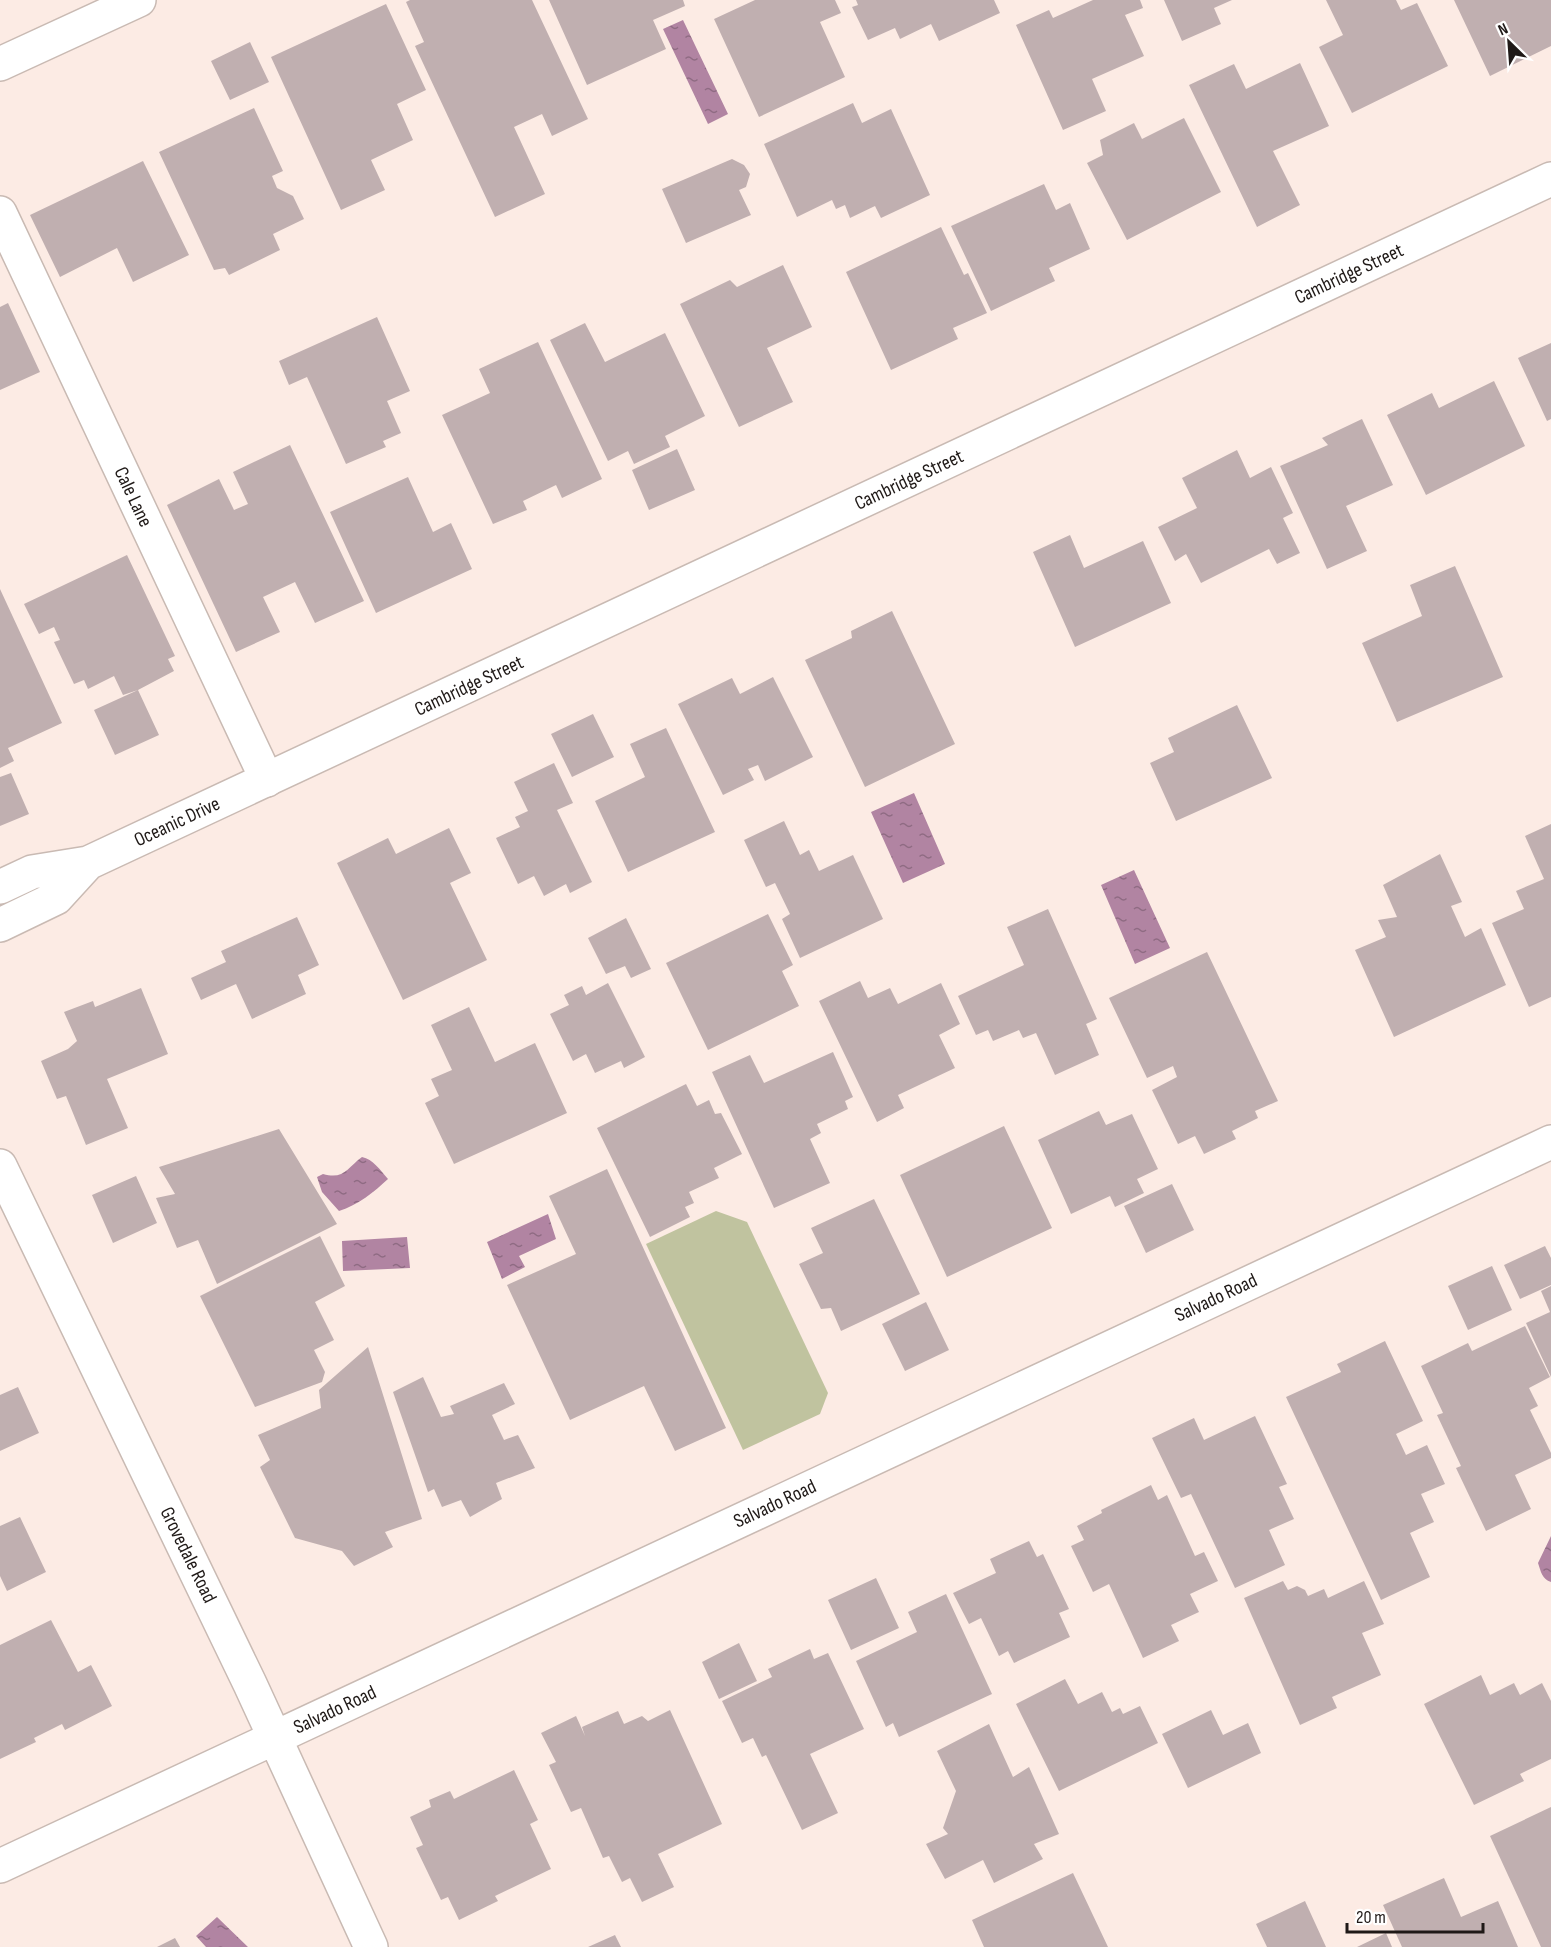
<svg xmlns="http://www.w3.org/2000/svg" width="1551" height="1947" font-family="'Sofia Sans Condensed',sans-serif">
<defs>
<pattern id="water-ripples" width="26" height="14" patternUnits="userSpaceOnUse" patternTransform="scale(1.5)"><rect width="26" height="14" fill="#b184a2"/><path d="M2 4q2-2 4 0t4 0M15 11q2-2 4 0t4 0" fill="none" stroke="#8f6b83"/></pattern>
</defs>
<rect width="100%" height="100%" fill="#fcebe4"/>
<!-- green -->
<path fill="#c0c39f" d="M 716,1211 L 747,1222 L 828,1393 L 820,1414 L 743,1450 L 646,1244 Z"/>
<!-- water -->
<path fill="url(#water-ripples)" d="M 683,20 L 728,114 L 708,124 L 663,29 Z
M 914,793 L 945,864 L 903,883 L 871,812 Z
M 1134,870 L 1170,948 L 1135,964 L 1101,885 Z
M 362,1157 C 373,1159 380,1170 388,1179 C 374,1192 358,1205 339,1211 L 322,1192 L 317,1177 L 323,1174 C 344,1180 347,1168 362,1157 Z
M 548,1214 L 556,1239 L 519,1256 L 525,1267 L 502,1279 L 487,1242 Z
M 407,1237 L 410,1268 L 343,1271 L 342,1241 Z
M 1551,1536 L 1551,1582 C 1542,1579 1541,1572 1538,1563 Z
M 217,1917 L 248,1947 L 206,1947 L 196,1936 Z"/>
<!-- building -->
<path fill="#c0afb0" d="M 410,0 L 532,0 L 588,119 L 552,136 L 542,114 L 514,127 L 545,194 L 495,217 L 415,46 L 424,42 L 406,2 Z
M 549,0 L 683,0 L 685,6 L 653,20 L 666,49 L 587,85 Z
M 755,0 L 835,0 L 841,13 L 820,22 L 845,77 L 759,117 L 714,19 Z
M 856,0 L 994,0 L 1000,13 L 939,41 L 931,24 L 900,39 L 895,28 L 868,40 L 852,7 L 858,5 Z
M 1093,0 L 1140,0 L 1143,8 L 1125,15 L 1144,56 L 1092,79 L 1106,111 L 1063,130 L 1016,25 L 1049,10 L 1053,18 Z
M 1164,0 L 1232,0 L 1214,8 L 1221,24 L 1182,41 Z
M 1326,0 L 1396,0 L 1401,10 L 1417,3 L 1448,66 L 1352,113 L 1319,47 L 1343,35 Z
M 1454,0 L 1551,0 L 1551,46 L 1490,76 Z
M 386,4 L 426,90 L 397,104 L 413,140 L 371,160 L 385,190 L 341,210 L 271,57 Z
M 250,42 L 269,82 L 230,100 L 211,61 Z
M 1300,63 L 1329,126 L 1273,151 L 1300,205 L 1257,227 L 1189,85 L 1234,64 L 1246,89 Z
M 853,103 L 862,123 L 891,109 L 930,195 L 881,218 L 875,206 L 850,218 L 845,205 L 836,209 L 832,200 L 797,217 L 764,144 Z
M 254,108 L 283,171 L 272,176 L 277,188 L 293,196 L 304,219 L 273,234 L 280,250 L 229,275 L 225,268 L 214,270 L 159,152 Z
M 1184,118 L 1221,192 L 1127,240 L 1087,163 L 1103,155 L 1100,140 L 1134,123 L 1142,139 Z
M 732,159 L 744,165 L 750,174 L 746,187 L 739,190 L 751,215 L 686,243 L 662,189 Z
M 143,161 L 189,255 L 133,282 L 117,248 L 60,277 L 30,215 Z
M 1044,184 L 1056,210 L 1070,203 L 1090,249 L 1049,268 L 1055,281 L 991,311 L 951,226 Z
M 941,227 L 964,275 L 968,273 L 987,313 L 953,328 L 958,339 L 891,370 L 846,272 Z
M 783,265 L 812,327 L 767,348 L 793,402 L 739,427 L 680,304 L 730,280 L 737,287 Z
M 8,303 L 40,372 L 0,390 L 0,307 Z
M 377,317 L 410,391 L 387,401 L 401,433 L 383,441 L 386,447 L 346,464 L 307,377 L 289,385 L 279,361 Z
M 585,323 L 605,362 L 665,333 L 705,416 L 665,436 L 670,447 L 634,464 L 628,451 L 608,461 L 550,340 Z
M 538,342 L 602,479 L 562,498 L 556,485 L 523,501 L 527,510 L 493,524 L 442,415 L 490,393 L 479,369 Z
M 1551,343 L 1551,419 L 1547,421 L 1518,358 Z
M 1494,381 L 1525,446 L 1426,495 L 1387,415 L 1432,393 L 1439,408 Z
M 1362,419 L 1393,485 L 1346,506 L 1367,551 L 1327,569 L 1280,466 L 1328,445 L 1322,438 Z
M 290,445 L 364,601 L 315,623 L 295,582 L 263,597 L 280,632 L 236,652 L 167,505 L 219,479 L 234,510 L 248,504 L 233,472 Z
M 677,449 L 695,490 L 649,510 L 632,470 Z
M 1237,450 L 1250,478 L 1271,467 L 1293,513 L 1283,518 L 1300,553 L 1277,564 L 1269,549 L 1201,583 L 1186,554 L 1175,561 L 1158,527 L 1197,508 L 1182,478 Z
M 408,477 L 433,532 L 451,523 L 472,569 L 376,613 L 330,512 Z
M 1070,535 L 1084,568 L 1143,541 L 1171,603 L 1075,647 L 1033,552 Z
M 127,555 L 175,656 L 168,659 L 174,671 L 138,690 L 159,735 L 115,755 L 94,710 L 138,690 L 123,695 L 114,676 L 88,689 L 84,680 L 74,684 L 54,642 L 60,640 L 54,627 L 39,634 L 24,604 Z
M 1455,566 L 1503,677 L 1397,722 L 1362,643 L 1422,616 L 1410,585 Z
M 0,589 L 62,723 L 8,748 L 14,761 L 0,768 Z
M 892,611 L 955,744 L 865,787 L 805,660 L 852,638 L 851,631 Z
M 773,677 L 813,757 L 765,781 L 758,765 L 748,769 L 754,780 L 723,795 L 678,704 L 732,678 L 740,694 Z
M 1237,705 L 1272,778 L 1176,821 L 1150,763 L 1174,752 L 1168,738 Z
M 593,714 L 614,757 L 572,777 L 551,734 Z
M 666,728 L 715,832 L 628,872 L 595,801 L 645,777 L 630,744 Z
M 554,763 L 573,803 L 557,810 L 592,882 L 570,893 L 566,884 L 544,896 L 534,876 L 518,884 L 496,838 L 520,827 L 515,817 L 528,811 L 514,782 Z
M 11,773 L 29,814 L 0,826 L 0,777 Z
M 784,821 L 800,855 L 809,850 L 819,871 L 853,855 L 883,919 L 800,958 L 782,919 L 790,914 L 775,883 L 766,887 L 744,840 Z
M 1551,824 L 1551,997 L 1529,1007 L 1492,923 L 1524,909 L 1516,891 L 1544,879 L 1525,836 Z
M 449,828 L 471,873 L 450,883 L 487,960 L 403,1000 L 337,863 L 388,838 L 396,854 Z
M 1440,854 L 1462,902 L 1451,906 L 1465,937 L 1481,928 L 1506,985 L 1394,1037 L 1355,950 L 1386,937 L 1378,920 L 1397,917 L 1383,885 Z
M 1048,909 L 1097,1019 L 1086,1024 L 1099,1055 L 1055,1075 L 1036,1033 L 1023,1038 L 1019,1030 L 993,1041 L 988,1030 L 976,1035 L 958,996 L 1024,965 L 1007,927 Z
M 768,914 L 793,965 L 782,971 L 799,1006 L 708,1050 L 666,963 Z
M 297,917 L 319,965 L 298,975 L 306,994 L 252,1019 L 236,984 L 201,1000 L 191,978 L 226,962 L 221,951 Z
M 626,918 L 651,969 L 631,978 L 625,966 L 606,974 L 588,938 Z
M 1207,952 L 1278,1101 L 1255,1111 L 1258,1118 L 1232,1131 L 1236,1139 L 1204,1154 L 1195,1136 L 1178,1144 L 1152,1090 L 1177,1077 L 1173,1066 L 1147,1078 L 1109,998 Z
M 860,981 L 868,998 L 890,988 L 898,1004 L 941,983 L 960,1024 L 939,1035 L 955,1068 L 898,1095 L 904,1108 L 877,1122 L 819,1001 Z
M 608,983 L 645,1057 L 624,1068 L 621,1061 L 595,1073 L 586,1054 L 573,1061 L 550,1014 L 569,1005 L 564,995 L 582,986 L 586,995 Z
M 141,988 L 168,1054 L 107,1079 L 128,1128 L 86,1145 L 66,1096 L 57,1099 L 41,1061 L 68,1049 L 77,1041 L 64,1012 L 93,1001 L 95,1007 Z
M 469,1007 L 495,1062 L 535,1043 L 567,1113 L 454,1164 L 425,1103 L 439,1096 L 431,1079 L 452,1070 L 431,1025 Z
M 833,1052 L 853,1097 L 845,1101 L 848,1109 L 817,1124 L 821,1133 L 810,1139 L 830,1183 L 774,1208 L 712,1072 L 750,1055 L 764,1083 Z
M 686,1084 L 697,1106 L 709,1100 L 715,1114 L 721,1113 L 742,1154 L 714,1168 L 719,1178 L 689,1192 L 694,1203 L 685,1207 L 690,1217 L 650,1237 L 597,1128 Z
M 1099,1111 L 1106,1125 L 1132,1114 L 1158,1169 L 1137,1179 L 1144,1193 L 1115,1207 L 1110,1196 L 1071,1214 L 1038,1140 Z
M 1004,1126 L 1052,1228 L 947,1277 L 900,1175 Z
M 279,1129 L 337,1224 L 217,1284 L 198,1240 L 177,1248 L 156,1198 L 175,1194 L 159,1167 Z
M 607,1169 L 726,1428 L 675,1451 L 644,1386 L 570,1420 L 507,1285 L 576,1254 L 549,1196 Z
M 136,1176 L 157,1223 L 113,1243 L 92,1195 Z
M 1172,1184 L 1194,1230 L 1146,1253 L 1124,1206 Z
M 874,1199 L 920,1294 L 841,1331 L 831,1308 L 821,1309 L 799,1264 L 823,1253 L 811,1228 Z
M 320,1236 L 345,1286 L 315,1302 L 334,1340 L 314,1350 L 325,1372 L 322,1382 L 255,1407 L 200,1296 Z
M 1545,1246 L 1551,1258 L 1551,1285 L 1520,1299 L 1504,1265 Z
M 1492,1266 L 1512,1310 L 1468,1330 L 1448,1286 Z
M 1551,1286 L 1551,1377 L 1526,1323 L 1550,1312 L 1541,1291 Z
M 926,1302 L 949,1350 L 905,1371 L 882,1324 Z
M 1525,1326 L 1550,1377 L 1529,1388 L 1538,1406 L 1530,1410 L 1551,1453 L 1551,1458 L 1515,1475 L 1531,1509 L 1486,1531 L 1456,1468 L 1461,1466 L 1437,1415 L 1443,1413 L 1421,1366 L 1468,1343 L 1472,1351 Z
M 1385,1341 L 1423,1421 L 1396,1434 L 1406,1455 L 1427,1445 L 1445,1484 L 1421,1494 L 1434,1522 L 1410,1533 L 1430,1577 L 1381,1600 L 1286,1397 L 1341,1372 L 1337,1364 Z
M 368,1347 L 422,1519 L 385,1532 L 393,1547 L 354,1566 L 342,1551 L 295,1538 L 260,1467 L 270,1460 L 258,1435 L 321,1408 L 319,1390 Z
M 423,1377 L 441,1417 L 454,1414 L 450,1406 L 504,1383 L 515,1404 L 492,1415 L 504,1440 L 518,1435 L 535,1468 L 496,1483 L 502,1499 L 470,1517 L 461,1500 L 442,1507 L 434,1489 L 428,1492 L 393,1392 Z
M 18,1387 L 39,1433 L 0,1451 L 0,1395 Z
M 1255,1416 L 1287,1484 L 1279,1487 L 1294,1519 L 1269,1530 L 1285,1565 L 1235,1588 L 1191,1494 L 1181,1498 L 1152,1438 L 1194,1418 L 1204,1440 Z
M 1151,1485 L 1158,1500 L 1167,1495 L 1195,1556 L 1204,1552 L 1218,1581 L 1190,1594 L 1199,1612 L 1171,1625 L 1179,1641 L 1143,1658 L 1109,1584 L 1093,1592 L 1071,1546 L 1084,1540 L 1077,1526 L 1102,1513 L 1101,1510 Z
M 20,1517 L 46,1572 L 7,1591 L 0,1576 L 0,1526 Z
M 1029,1541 L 1037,1557 L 1043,1554 L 1069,1609 L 1059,1613 L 1070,1637 L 1014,1663 L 1008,1651 L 999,1656 L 981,1618 L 969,1624 L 953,1593 L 996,1573 L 990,1559 Z
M 876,1578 L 899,1628 L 851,1650 L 828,1600 Z
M 1283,1581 L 1288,1590 L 1297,1586 L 1305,1590 L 1308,1596 L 1324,1589 L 1328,1598 L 1364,1581 L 1384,1624 L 1362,1633 L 1381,1675 L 1332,1697 L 1337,1708 L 1300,1725 L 1244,1598 Z
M 946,1594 L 992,1694 L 899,1737 L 893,1723 L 886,1727 L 856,1661 L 917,1632 L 908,1612 Z
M 51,1620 L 78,1672 L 91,1665 L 112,1706 L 65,1730 L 62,1724 L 34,1738 L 36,1742 L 0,1759 L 0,1645 Z
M 739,1643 L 757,1681 L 719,1699 L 702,1662 Z
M 810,1649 L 814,1659 L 828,1653 L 864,1729 L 810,1754 L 838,1813 L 802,1830 L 766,1755 L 762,1757 L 753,1738 L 742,1743 L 722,1701 L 772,1677 L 768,1669 Z
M 1481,1675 L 1490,1695 L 1514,1683 L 1520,1695 L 1542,1683 L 1551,1701 L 1551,1759 L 1520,1774 L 1524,1781 L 1474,1805 L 1424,1704 Z
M 1065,1679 L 1078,1704 L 1102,1692 L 1112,1712 L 1120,1708 L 1123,1714 L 1140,1706 L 1158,1743 L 1059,1791 L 1016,1704 Z
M 670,1710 L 722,1824 L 658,1854 L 674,1887 L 642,1902 L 630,1878 L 622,1882 L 609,1856 L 603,1858 L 581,1808 L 571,1812 L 549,1765 L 556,1762 L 541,1733 L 576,1716 L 585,1736 L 582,1727 L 618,1711 L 624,1724 L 642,1716 L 648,1721 Z
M 1211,1710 L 1223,1735 L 1248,1723 L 1261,1753 L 1188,1788 L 1162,1734 Z
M 989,1724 L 1013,1777 L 1029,1767 L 1059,1834 L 1034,1844 L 1043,1859 L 994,1883 L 983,1860 L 945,1879 L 926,1844 L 948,1834 L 943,1828 L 956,1791 L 937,1751 Z
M 514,1770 L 538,1820 L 530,1824 L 551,1869 L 495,1896 L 498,1901 L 459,1920 L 448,1897 L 441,1900 L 416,1848 L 423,1845 L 410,1817 L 431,1807 L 429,1800 L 450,1791 L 454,1799 Z
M 1551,1807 L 1551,1947 L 1541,1947 L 1490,1836 Z
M 1073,1873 L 1108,1947 L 984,1947 L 972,1920 Z
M 1444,1878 L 1461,1917 L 1498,1901 L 1518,1947 L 1402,1947 L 1383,1905 Z
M 1305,1901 L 1326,1947 L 1267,1947 L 1256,1924 Z
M 1386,1933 L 1392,1947 L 1357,1947 Z
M 615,1935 L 621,1947 L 588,1947 Z
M 175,1938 L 180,1947 L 157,1947 Z"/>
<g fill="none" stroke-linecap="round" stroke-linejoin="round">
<defs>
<path id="minor" d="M 0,64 L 139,0
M 0,213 L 267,780
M 0,1166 L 250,1684 L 371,1947
M 0,1866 L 1551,1142"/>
<path id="major" d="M 0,887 L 32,872 L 88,863 L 1551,179
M 0,925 L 56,898 L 88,863"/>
</defs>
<!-- minor casing -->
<use href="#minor" stroke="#c9bab3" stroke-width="36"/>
<!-- major casing -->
<use href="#major" stroke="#c9bab3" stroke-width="36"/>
<!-- minor -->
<use href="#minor" stroke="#fff" stroke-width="33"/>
<!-- major -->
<use href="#major" stroke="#fff" stroke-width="33"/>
</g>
<g text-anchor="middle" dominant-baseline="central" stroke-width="6" stroke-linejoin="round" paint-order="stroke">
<!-- street labels -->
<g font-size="20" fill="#1f1917" stroke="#fff">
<text transform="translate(1349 274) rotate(-25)">Cambridge Street</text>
<text transform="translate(909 480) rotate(-25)">Cambridge Street</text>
<text transform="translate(133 497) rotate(65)">Cale Lane</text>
<text transform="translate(469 686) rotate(-25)">Cambridge Street</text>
<text transform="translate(177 822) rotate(-25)">Oceanic Drive</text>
<text transform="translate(1216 1298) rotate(-25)">Salvado Road</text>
<text transform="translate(775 1504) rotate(-25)">Salvado Road</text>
<text transform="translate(188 1555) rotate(64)">Grovedale Road</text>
<text transform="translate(335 1710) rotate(-25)">Salvado Road</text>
</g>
</g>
<!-- north arrow -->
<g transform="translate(1509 42) rotate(335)" stroke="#ffffff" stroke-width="4.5" paint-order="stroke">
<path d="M0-4.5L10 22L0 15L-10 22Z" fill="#1f1917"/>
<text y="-9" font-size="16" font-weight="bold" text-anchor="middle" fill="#1f1917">N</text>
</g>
<!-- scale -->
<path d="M1347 1923v9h136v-9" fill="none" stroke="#1f1917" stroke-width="3"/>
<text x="1356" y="1923" font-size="18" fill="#1f1917" stroke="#ffffff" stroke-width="4.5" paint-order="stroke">20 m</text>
</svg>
